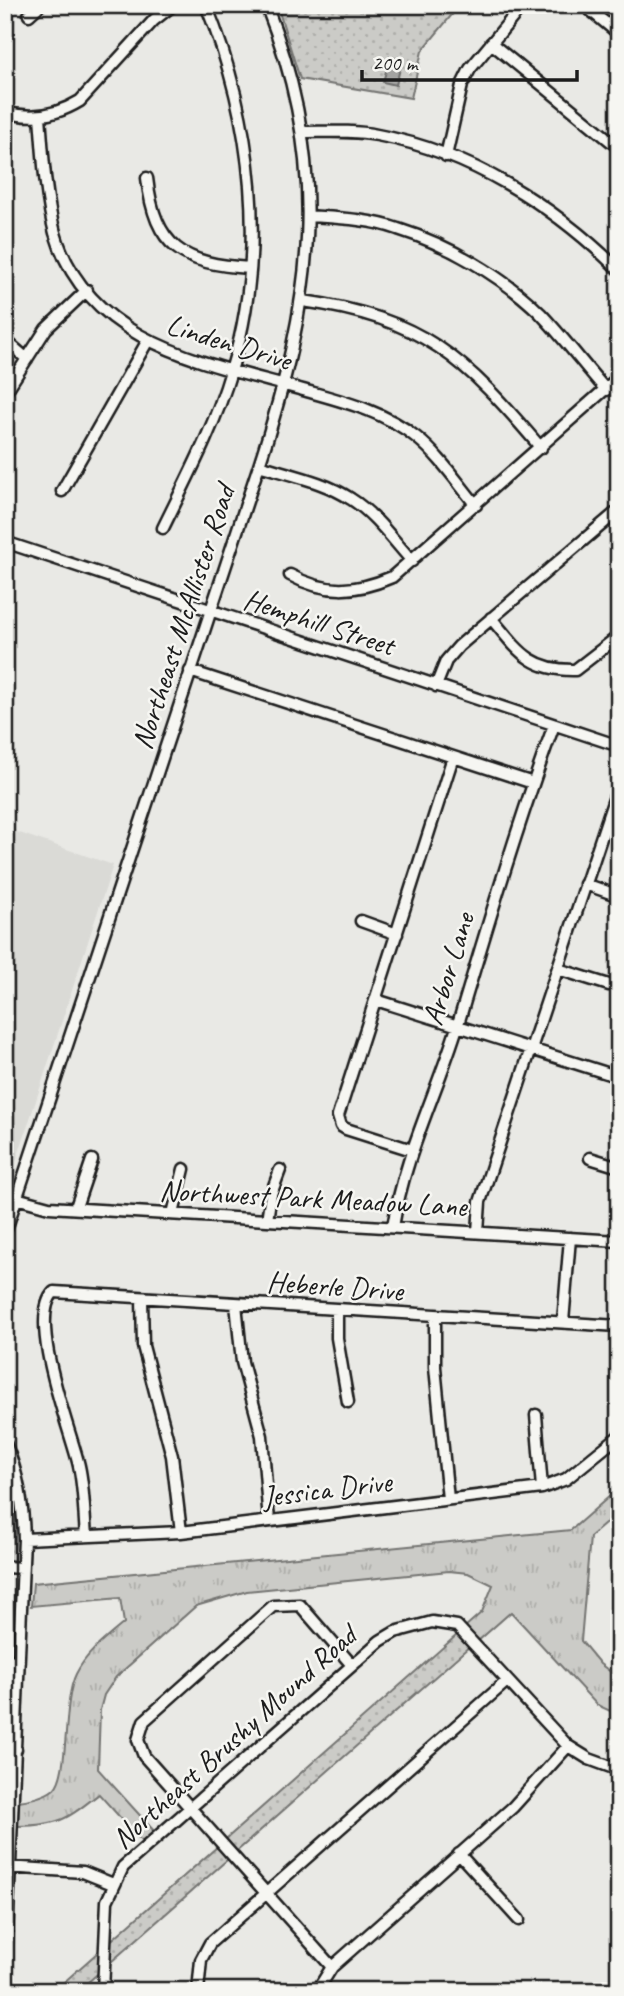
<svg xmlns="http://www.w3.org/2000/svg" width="624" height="1996" font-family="Caveat,sans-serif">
<defs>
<pattern id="grass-tufts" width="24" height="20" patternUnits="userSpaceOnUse" patternTransform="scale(1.75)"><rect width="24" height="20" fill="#cbcbc7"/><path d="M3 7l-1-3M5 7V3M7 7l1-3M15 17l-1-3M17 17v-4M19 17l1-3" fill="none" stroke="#aeaeaa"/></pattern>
<pattern id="park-dots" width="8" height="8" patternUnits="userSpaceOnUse" patternTransform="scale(1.75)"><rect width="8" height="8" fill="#cbcbc7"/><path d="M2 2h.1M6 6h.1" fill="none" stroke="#aeaeaa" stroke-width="1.8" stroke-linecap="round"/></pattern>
</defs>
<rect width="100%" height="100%" fill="#e9e9e5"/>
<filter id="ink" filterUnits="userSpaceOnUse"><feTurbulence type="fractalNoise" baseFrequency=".0143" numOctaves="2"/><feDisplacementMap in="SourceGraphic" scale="14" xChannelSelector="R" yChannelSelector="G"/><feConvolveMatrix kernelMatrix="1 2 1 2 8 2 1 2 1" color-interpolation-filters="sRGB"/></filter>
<g filter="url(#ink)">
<!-- built -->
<path fill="#dadad6" d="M 5,828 L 113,865 L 8,1186 L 5,1184 Z"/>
<!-- grass -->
<path fill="url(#grass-tufts)" stroke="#747472" stroke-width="2" d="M 619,1488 L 619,1512 L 590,1537 L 581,1641 L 600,1664 L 619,1678 L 619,1715 L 597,1705 L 511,1612 L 478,1641 L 465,1627 L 482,1612 L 493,1585 L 468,1573 L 449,1571 L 247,1591 L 196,1606 L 116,1677 L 104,1695 L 100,1710 L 98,1769 L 155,1832 L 143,1843 L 99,1794 C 66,1820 60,1825 18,1826 L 19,1801 C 31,1799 44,1797 54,1789 C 70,1773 62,1702 76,1674 C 86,1653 106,1638 124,1623 L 120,1598 L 31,1606 L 33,1583 L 571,1530 Z"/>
<!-- park -->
<path fill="url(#park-dots)" stroke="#747472" stroke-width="2" d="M 277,5 L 460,5 L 422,51 L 411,98 L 300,79 Z
M 5,1465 C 17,1497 16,1526 14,1560 L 5,1560 Z
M 458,1634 L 470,1646 L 78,1991 L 54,1991 Z"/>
<!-- water -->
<path fill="#a3a3a1" stroke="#6d6d6c" stroke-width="2" d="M 390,57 L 402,60 L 396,85 L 383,82 Z"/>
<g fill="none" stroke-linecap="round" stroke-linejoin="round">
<defs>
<path id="minor" d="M 584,5 L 619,34
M 29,15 L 40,5
M 491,43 L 619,148
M 5,112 C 32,120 57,115 80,101 L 154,20 L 173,5
M 40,116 C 43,155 45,195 55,233 C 88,345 208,363 303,390 C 342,401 384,411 416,437 C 439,455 457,482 476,505
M 302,132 C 327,132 352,130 377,135 C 470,152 553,205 619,270
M 446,156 L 462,85 L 470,69 L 523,5
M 147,178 C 155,248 183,264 250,268
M 308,216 C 338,218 370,219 398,229 C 449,245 502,276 540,313 C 563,337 584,365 606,390
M 303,301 C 423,318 465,358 541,448
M 5,340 L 27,359
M 5,393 L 46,329 L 87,290
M 259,465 C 290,475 324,481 351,499 C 375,514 393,540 412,561
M 62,491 L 147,342
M 163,528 C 188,477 215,426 231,371 C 268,251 253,120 206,5
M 5,542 L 619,746
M 290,575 C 325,594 355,593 392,577 L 619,377
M 491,618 C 518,650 530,671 575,670 L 619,636
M 190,671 L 533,783
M 436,686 L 446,661 L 459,646 L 619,510
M 585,884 L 619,896
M 361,921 L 397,934
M 558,969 L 609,985
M 376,1000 L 619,1077
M 412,1150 L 346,1129 L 341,1126 L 338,1116 L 453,757
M 590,1158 L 619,1167
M 5,1195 L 49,1207 L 619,1241
M 76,1207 L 92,1160
M 173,1214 L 184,1169
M 267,1220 L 271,1194 L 280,1170
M 393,1227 C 404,1156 437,1093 458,1024 C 488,924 518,823 554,725
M 478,1232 L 480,1202 L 619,784
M 5,1233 L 259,465 C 312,302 332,170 266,5
M 142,1298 L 143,1346 L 172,1456 L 181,1532
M 236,1304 L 242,1362 L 262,1436 L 269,1521
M 337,1310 L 337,1338 L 348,1402
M 435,1316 L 435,1367 L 448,1499
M 563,1322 L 570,1238
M 536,1415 L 542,1488
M 5,1443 C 19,1475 23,1505 24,1539 L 5,1981
M 86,1536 C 84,1513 84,1488 79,1466 C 71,1431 26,1319 54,1292 L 619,1326
M 24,1539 L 181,1532 L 542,1488 L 566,1479 L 619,1436
M 5,1567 L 22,1568
M 5,1660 L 19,1661
M 5,1749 L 16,1749
M 459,1854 L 519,1920
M 7,1867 L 83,1872 L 113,1884
M 332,1967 L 144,1756 L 138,1740 L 144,1721 L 273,1606 L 300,1605 L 351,1664
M 103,1991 L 107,1901 L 123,1867 L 380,1641 L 395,1632 L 432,1622 L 457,1626 L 568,1746 L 589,1759 L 619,1770
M 198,1991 L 201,1960 L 210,1943 L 507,1681
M 317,1991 L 332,1967 L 513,1807 L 568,1746"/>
</defs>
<!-- minor casing -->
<use href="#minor" stroke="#1c1c1c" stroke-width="15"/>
<!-- minor -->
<use href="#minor" stroke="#f6f6f2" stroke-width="10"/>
</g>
</g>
<g text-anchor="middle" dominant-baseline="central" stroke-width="5" stroke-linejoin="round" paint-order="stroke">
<!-- street labels -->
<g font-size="30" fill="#1c1c1c" stroke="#f6f6f2">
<text transform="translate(229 342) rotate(17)">Linden Drive</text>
<text transform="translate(183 617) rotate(-72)">Northeast McAllister Road</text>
<text transform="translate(319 622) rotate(18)">Hemphill Street</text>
<text transform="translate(448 969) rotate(-73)">Arbor Lane</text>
<text transform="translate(313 1198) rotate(3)">Northwest Park Meadow Lane</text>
<text transform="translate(335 1286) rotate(4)">Heberle Drive</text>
<text transform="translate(327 1489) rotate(-7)">Jessica Drive</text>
<text transform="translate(234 1737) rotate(-42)">Northeast Brushy Mound Road</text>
</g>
</g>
<!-- margin -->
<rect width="624" height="1996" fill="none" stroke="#f6f6f2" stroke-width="28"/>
<rect x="14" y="14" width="596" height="1968" fill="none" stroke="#1c1c1c" stroke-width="2.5" filter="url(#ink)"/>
<!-- scale -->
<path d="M362 70v10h215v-10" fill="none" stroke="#1c1c1c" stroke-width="3.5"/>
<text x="372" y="70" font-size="21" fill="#1c1c1c" stroke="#f6f6f2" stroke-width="5" paint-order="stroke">200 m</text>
</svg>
